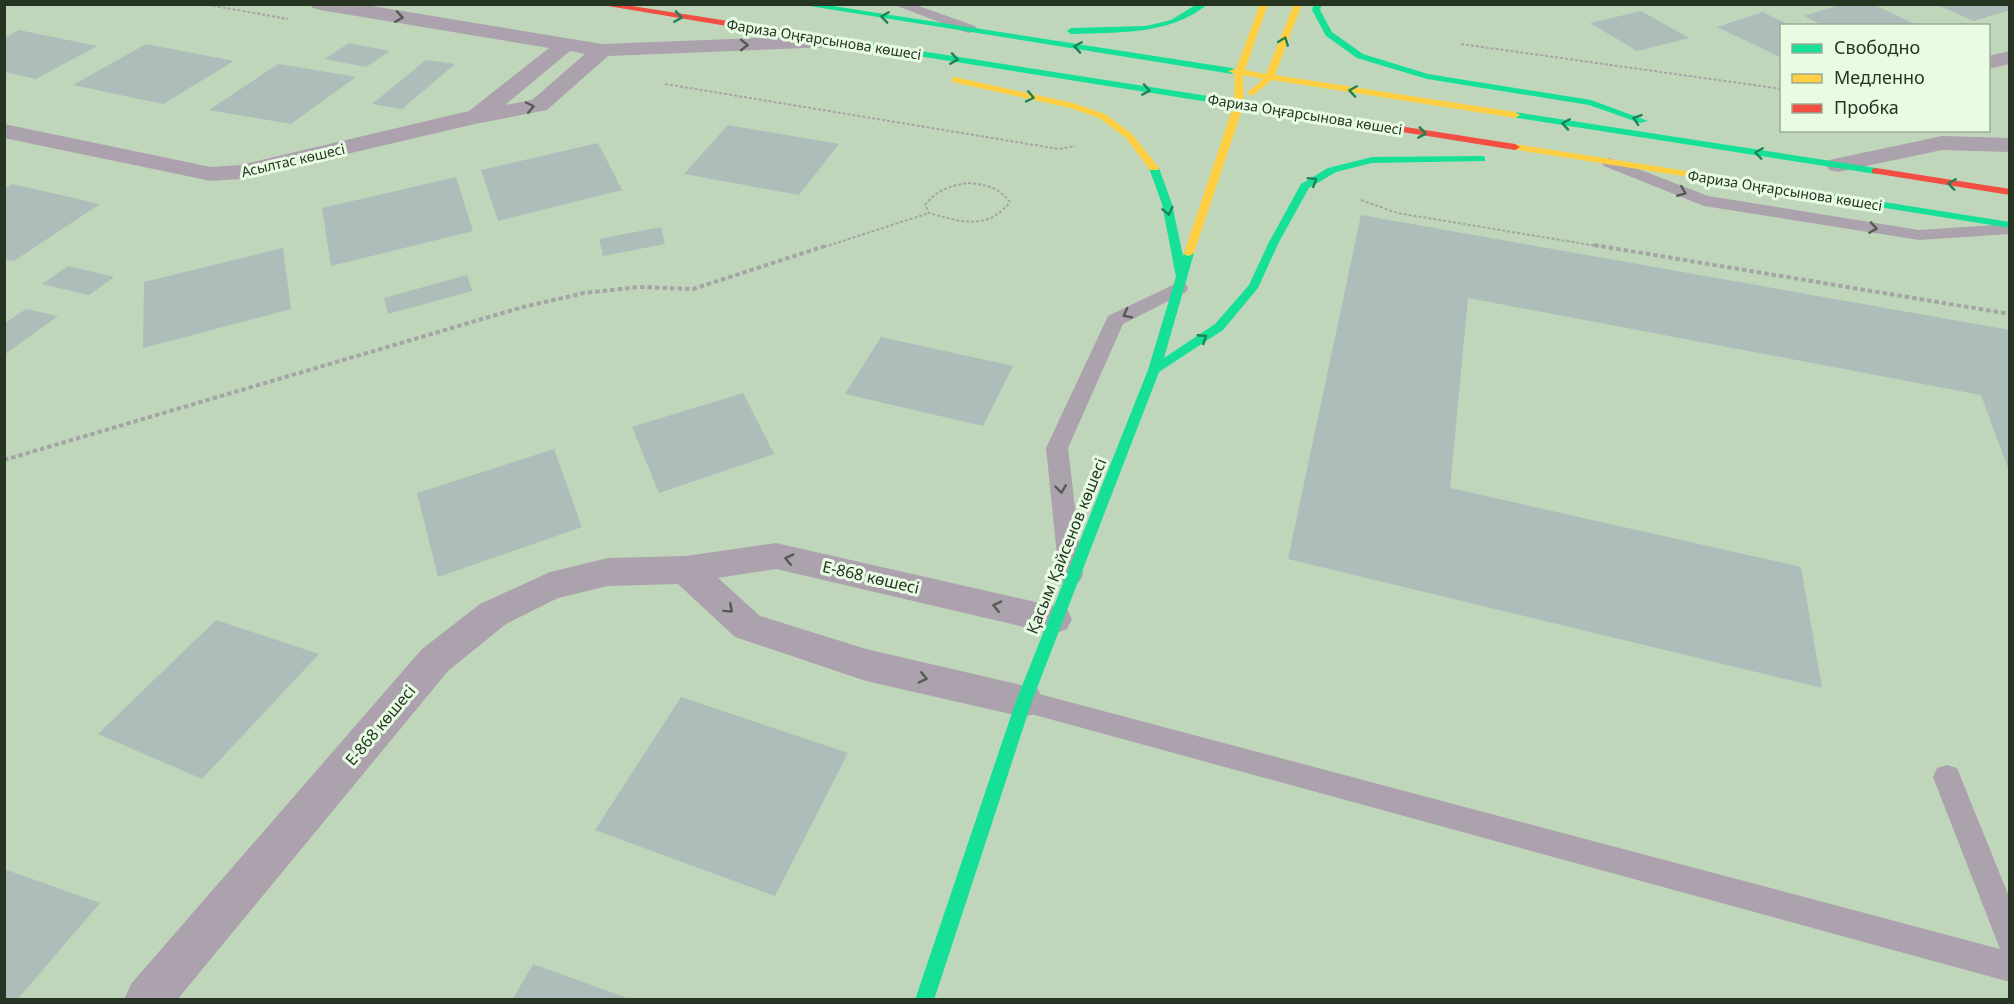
<svg xmlns="http://www.w3.org/2000/svg" width="2014" height="1004" font-family="'Noto Sans',sans-serif">
<rect width="100%" height="100%" fill="#c0d6bb"/>
<!-- building -->
<path fill="#adbdba" d="M 1842,4 L 1872,4 L 1919,26 L 1824,26 L 1804,16 Z
M 1935,4 L 2007,4 L 2010,10 L 1974,21 Z
M 1641,11 L 1689,38 L 1637,51 L 1590,23 Z
M 1763,12 L 1791,26 L 1782,26 L 1782,58 L 1717,27 Z
M 19,30 L 97,46 L 36,79 L 4,72 L 4,38 Z
M 349,43 L 390,51 L 366,67 L 325,59 Z
M 146,44 L 234,61 L 163,104 L 73,85 Z
M 426,60 L 455,64 L 402,109 L 372,104 Z
M 278,64 L 356,77 L 291,124 L 209,110 Z
M 728,125 L 839,144 L 799,195 L 684,174 Z
M 598,143 L 622,190 L 498,221 L 481,170 Z
M 456,177 L 473,231 L 331,266 L 322,208 Z
M 12,184 L 100,204 L 14,261 L 4,259 L 4,189 Z
M 1361,215 L 2010,330 L 2010,474 L 1981,395 L 1468,298 L 1450,488 L 1801,567 L 1822,688 L 1288,559 Z
M 661,227 L 665,244 L 603,256 L 599,239 Z
M 283,248 L 291,309 L 143,348 L 144,282 Z
M 68,266 L 114,277 L 89,295 L 42,284 Z
M 467,275 L 472,291 L 388,314 L 384,298 Z
M 26,309 L 58,316 L 4,355 L 4,324 Z
M 881,337 L 1013,366 L 983,426 L 845,394 Z
M 743,393 L 774,454 L 659,493 L 632,427 Z
M 554,449 L 582,527 L 438,577 L 417,493 Z
M 216,620 L 319,654 L 202,779 L 98,734 Z
M 681,697 L 848,753 L 775,896 L 595,830 Z
M 4,869 L 100,903 L 17,1000 L 4,1000 Z
M 533,964 L 630,999 L 629,1000 L 512,1000 Z"/>
<g fill="none" stroke-linecap="round" stroke-linejoin="round">
<!-- path-far1 -->
<path stroke="#a5a5a5" stroke-width="2" stroke-dasharray="3 2" stroke-linecap="butt" d="M 203,4 L 288,19
M 1461,44 L 1782,89
M 665,84 L 1059,149 L 1075,146
M 968,183 C 986,184 999,188 1010,202 C 987,231 961,222 929,213 L 925,205 C 937,190 949,186 968,183 Z
M 1361,200 L 1397,213 L 1603,247
M 824,247 L 929,213"/>
<!-- path -->
<path stroke="#a5a5a5" stroke-width="4" stroke-dasharray="4.5 3" stroke-linecap="butt" d="M 1594,245 L 2010,314
M 4,460 L 523,307 L 584,293 L 639,287 L 693,289 L 828,245"/>
<!-- lane -->
<path fill="#aca2ad" fill-rule="evenodd" d="M 892,4 L 913,4 L 975,26 L 977,29 L 970,33 L 965,32 Z
M 1610,158 L 1708,196 L 1919,230 L 2010,224 L 2010,234 L 1919,240 L 1704,206 L 1604,166 L 1602,163 L 1604,160 Z
M 1179,282 L 1186,284 L 1188,288 L 1186,292 L 1123,324 L 1068,448 L 1083,575 L 1079,582 L 1071,584 L 1063,582 L 1059,575 L 1046,448 L 1108,316 Z
M 1024,690 L 2000,949 L 1933,777 L 1937,768 L 1947,765 L 1957,768 L 2010,899 L 2010,982 L 1024,712 L 1015,709 L 1011,701 L 1015,693 Z"/>
<!-- street -->
<path fill="#aca2ad" fill-rule="evenodd" d="M 310,4 L 360,4 L 602,44 L 833,35 L 840,37 L 843,41 L 840,45 L 833,47 L 608,56 L 547,110 L 475,124 L 240,179 L 211,181 L 4,138 L 4,124 L 211,167 L 240,165 L 469,111 L 549,48 L 320,10 L 313,8 ZM 570,51 L 585,54 L 532,100 L 505,105 Z
M 2010,51 L 2010,64 L 1988,69 L 1988,56 Z
M 1942,136 L 2010,138 L 2010,152 L 1942,150 L 1838,172 L 1829,170 L 1826,165 L 1829,160 Z
M 776,543 L 1067,609 L 1072,619 L 1067,629 L 1054,634 L 776,569 L 718,578 L 760,616 L 866,649 L 1038,689 L 1043,701 L 1038,713 L 1024,717 L 866,681 L 735,637 L 678,584 L 608,586 L 558,598 L 506,624 L 448,671 L 177,1000 L 124,1000 L 131,984 L 422,649 L 480,604 L 550,572 L 608,558 L 686,556 Z"/>
<!-- fast -->
<path fill="#16e098" fill-rule="evenodd" d="M 797,4 L 820,4 L 1232,68 L 1236,71 L 1232,74 Z
M 1197,4 L 1208,4 C 1168,36 1119,32 1071,34 L 1067,31 L 1071,28 L 1146,26 L 1171,20 Z
M 1314,4 L 1322,4 L 1320,10 L 1332,32 L 1363,54 L 1428,74 L 1591,100 L 1648,121 L 1640,123 L 1589,105 L 1427,79 L 1357,58 L 1326,36 L 1312,10 Z
M 781,29 L 1380,123 L 1385,126 L 1380,129 L 778,34 L 777,32 Z
M 1515,112 L 1876,168 L 1881,171 L 1876,174 L 1512,117 L 1512,113 Z
M 1482,156 L 1485,157 L 1485,161 L 1372,163 L 1336,172 L 1309,188 L 1279,242 L 1258,288 L 1223,330 L 1159,372 L 1032,701 L 934,1000 L 915,1000 L 1016,701 L 1148,370 L 1176,277 L 1162,204 L 1149,168 L 1154,165 L 1159,168 L 1172,204 L 1183,256 L 1185,251 L 1189,250 L 1194,253 L 1164,358 L 1215,324 L 1249,285 L 1269,242 L 1301,184 L 1328,168 L 1372,157 Z
M 1783,186 L 2010,222 L 2010,228 L 1779,191 L 1778,189 Z"/>
<!-- slow -->
<path fill="#ffcf43" fill-rule="evenodd" d="M 1260,4 L 1268,4 L 1245,70 L 1266,74 L 1294,4 L 1302,4 L 1275,75 L 1515,112 L 1520,115 L 1515,118 L 1272,80 L 1252,96 L 1247,93 L 1263,79 L 1243,75 L 1244,104 L 1194,253 L 1189,256 L 1185,255 L 1184,253 L 1234,104 L 1235,74 L 1228,71 L 1236,69 Z
M 955,77 L 1073,103 L 1105,114 L 1132,134 L 1159,168 L 1158,170 L 1150,170 L 1126,138 L 1099,118 L 1070,108 L 952,82 L 952,78 Z
M 1515,144 L 1783,186 L 1788,189 L 1783,192 L 1512,149 L 1510,147 Z"/>
<!-- jam -->
<path fill="#f24e42" fill-rule="evenodd" d="M 596,4 L 619,4 L 781,29 L 785,32 L 781,35 Z
M 1380,123 L 1515,144 L 1520,147 L 1515,150 L 1377,128 L 1377,124 Z
M 1876,168 L 2010,189 L 2010,195 L 1872,173 L 1872,169 Z"/>
</g>
<!-- one-way arrows -->
<defs><path id="oneway-chevron" d="M-2-3.5L2.5 0L-2 3.5" fill="none" stroke-width="1.6" stroke-linecap="round" stroke-linejoin="round" transform="scale(1.5)"/></defs>
<g stroke="#555b53">
<use href="#oneway-chevron" transform="translate(399 17) rotate(9)"/>
<use href="#oneway-chevron" transform="translate(744 45)"/>
<use href="#oneway-chevron" transform="translate(530 107) rotate(-12)"/>
<use href="#oneway-chevron" transform="translate(1682 192) rotate(22)"/>
<use href="#oneway-chevron" transform="translate(1873 228) rotate(9)"/>
<use href="#oneway-chevron" transform="translate(1127 314) rotate(153)"/>
<use href="#oneway-chevron" transform="translate(1061 489) rotate(83)"/>
<use href="#oneway-chevron" transform="translate(789 559) rotate(-167)"/>
<use href="#oneway-chevron" transform="translate(997 606) rotate(-167)"/>
<use href="#oneway-chevron" transform="translate(729 609) rotate(42)"/>
<use href="#oneway-chevron" transform="translate(923 678) rotate(13)"/>
</g>
<g stroke="#1f8257">
<use href="#oneway-chevron" transform="translate(678 17) rotate(9)"/>
<use href="#oneway-chevron" transform="translate(885 17) rotate(-172)"/>
<use href="#oneway-chevron" transform="translate(1284 41) rotate(-69)"/>
<use href="#oneway-chevron" transform="translate(1078 47) rotate(-171)"/>
<use href="#oneway-chevron" transform="translate(954 59) rotate(9)"/>
<use href="#oneway-chevron" transform="translate(1146 90) rotate(9)"/>
<use href="#oneway-chevron" transform="translate(1353 91) rotate(-171)"/>
<use href="#oneway-chevron" transform="translate(1030 97) rotate(12)"/>
<use href="#oneway-chevron" transform="translate(1637 119) rotate(-161)"/>
<use href="#oneway-chevron" transform="translate(1566 124) rotate(-171)"/>
<use href="#oneway-chevron" transform="translate(1422 133) rotate(9)"/>
<use href="#oneway-chevron" transform="translate(1759 153) rotate(-172)"/>
<use href="#oneway-chevron" transform="translate(1313 181) rotate(-32)"/>
<use href="#oneway-chevron" transform="translate(1952 184) rotate(-172)"/>
<use href="#oneway-chevron" transform="translate(1168 211) rotate(78)"/>
<use href="#oneway-chevron" transform="translate(1203 338) rotate(-33)"/>
</g>
<g text-anchor="middle" dominant-baseline="central" stroke-width="6" stroke-linejoin="round" paint-order="stroke">
<!-- far-street labels -->
<g font-size="14" fill="#263522" stroke="#e8fce3">
<text transform="translate(824 39) rotate(9)">Фариза Оңғарсынова көшесі</text>
<text transform="translate(1305 114) rotate(9)">Фариза Оңғарсынова көшесі</text>
<text transform="translate(293 160) rotate(-13)">Асылтас көшесі</text>
<text transform="translate(1785 190) rotate(9)">Фариза Оңғарсынова көшесі</text>
</g>
<!-- street labels -->
<g font-size="16" fill="#263522" stroke="#e8fce3">
<text transform="translate(1066 546) rotate(-68)">Қасым Қайсенов көшесі</text>
<text transform="translate(871 577) rotate(13)">Е-868 көшесі</text>
<text transform="translate(380 725) rotate(-50)">Е-868 көшесі</text>
</g>
</g>
<!-- border -->
<rect width="2014" height="1004" fill="none" stroke="#263522" stroke-width="12"/>
<!-- legend -->
<rect x="1780" y="24" width="210" height="108" fill="#e8fce3" stroke="#9aac96" stroke-width="1.5"/>
<rect x="1792" y="44" width="30" height="9" fill="#16e098" stroke="#9aac96" stroke-width="1.5"/>
<text x="1834" y="54" font-size="18" fill="#263522">Свободно</text>
<rect x="1792" y="74" width="30" height="9" fill="#ffcf43" stroke="#9aac96" stroke-width="1.5"/>
<text x="1834" y="84" font-size="18" fill="#263522">Медленно</text>
<rect x="1792" y="104" width="30" height="9" fill="#f24e42" stroke="#9aac96" stroke-width="1.5"/>
<text x="1834" y="114" font-size="18" fill="#263522">Пробка</text>
</svg>
